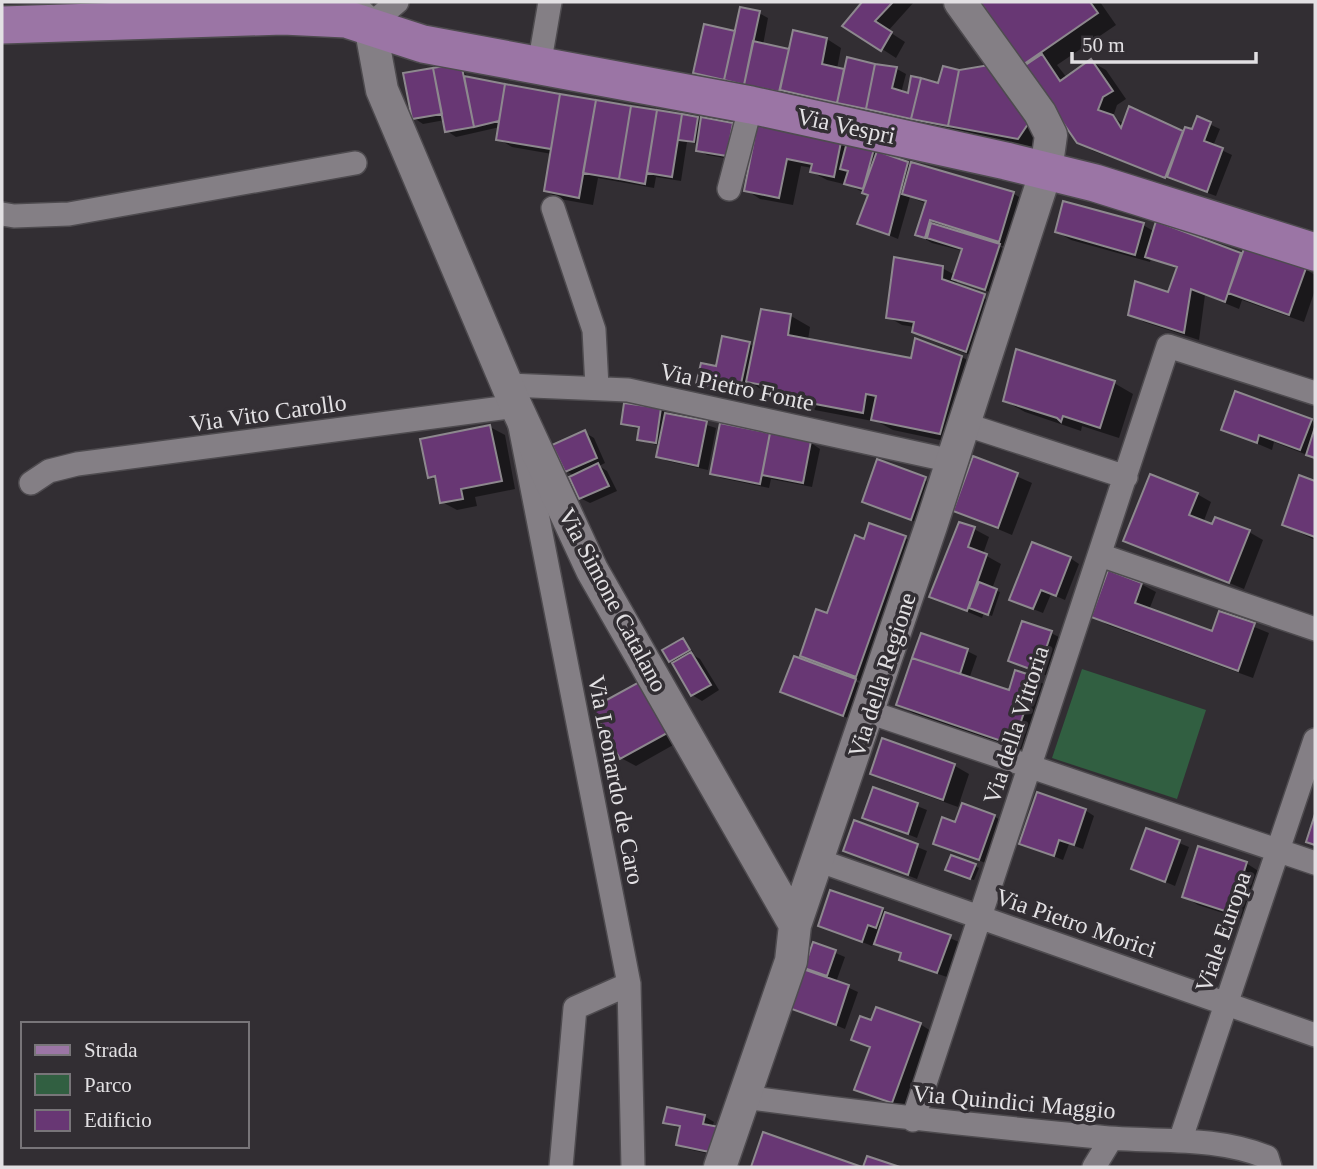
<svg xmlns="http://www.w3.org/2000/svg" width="1317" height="1169" font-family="'Times New Roman',serif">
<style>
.green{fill:#315f41}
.shadow{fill:#0007}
.building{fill:#683774;stroke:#8d888e;stroke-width:2}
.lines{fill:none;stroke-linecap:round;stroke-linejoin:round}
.street-casing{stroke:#4e4b4f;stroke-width:26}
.secondary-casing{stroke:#4e4b4f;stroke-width:35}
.primary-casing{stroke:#4e4b4f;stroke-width:40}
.street{stroke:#847f85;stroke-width:23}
.secondary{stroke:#847f85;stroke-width:32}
.primary{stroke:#9b75a5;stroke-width:37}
.labels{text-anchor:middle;stroke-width:7;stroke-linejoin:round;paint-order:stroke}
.street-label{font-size:24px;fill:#e2e0e3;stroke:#322e33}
</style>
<rect width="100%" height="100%" fill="#322e33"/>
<path class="green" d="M1082,669L1206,710L1177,799L1052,758Z"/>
<path class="shadow" d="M864,2H914L888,31L905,42L896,58L845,25Z
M982,2H1100L1116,25L1057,65L1067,78L1092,62L1106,70L1126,99L1117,105L1113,117L1124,124L1130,109L1185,134L1193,131L1198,119L1220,129L1213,146L1232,155L1216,196L1093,151L1078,142Z
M759,13L768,18L763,45L790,51L794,32L827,39L841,48L837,69L846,71L848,59L897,69L906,74L901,93L909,95L940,85L959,72L988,67L1042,133L1033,147L789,94V96L704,78L695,72Z
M461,70L472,80L732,124L741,130L736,160L707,155L698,150L699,144L687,142L681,181L656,177L654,188L598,178L593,205L560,199L546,191L552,154L512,147L498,139L500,127L456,137L447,131L445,120L423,124L414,118Z
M759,127L873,151L911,166L1014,194L1028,202L1014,248L997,245L1008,251L995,294L957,280L956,286L998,304L980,359L928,339L914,331L915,327L902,325L888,317L942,268L955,275L963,251L932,243L917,234L927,204L910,197L898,239L860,223L869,195L848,185L827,180L812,172L813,168L801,166L793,205L760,199L746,190Z
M1143,225L1155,232L1305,269L1315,275V290L1304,322L1242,300L1239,309L1205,295L1199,340L1144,322L1130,314L1169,294L1178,269L1151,258L1150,262L1071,240L1057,232Z
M791,316L810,327L808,340L912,360L916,341L962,357L981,368L959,444L893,430L878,422L783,404L752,383L749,397L708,389L698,383L750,344L755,347Z
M1114,383L1133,394L1119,438L1082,426L1081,431L1025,412L1005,401Z
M660,410L716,428L708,470L667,461L658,456L660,446L639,440L640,430L623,423Z
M1311,420L1315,423V458L1274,442L1272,450L1223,429Z
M721,425L811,443L820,449L812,487L771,479L769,488L721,478L712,473Z
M490,427L505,435L515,489L475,497L477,506L457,510L442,502L438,481L430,477Z
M584,432L594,438L605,463L599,466L607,471L617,491L590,503L580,498L575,476L566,471Z
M974,458L1032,483L1012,535L955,511Z
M878,462L935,484L921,524L864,501Z
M1300,478L1315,483V540L1284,525Z
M1197,494L1211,502L1203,523L1249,532L1263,540L1244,589L1125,540Z
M974,529L989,537L983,554L1001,564L992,589L1000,592L992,616L984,613L982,618L931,596Z
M905,538L919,546L871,683L851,679L865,686L853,720L782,692L818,667L802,655L828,615L865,541Z
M1070,558L1079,564L1065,600L1051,594L1043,613L1020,604Z
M1141,584L1156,592L1149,610L1213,633L1220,613L1269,633L1253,678L1108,625L1093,617Z
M1051,633L1061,638L1048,676L1010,661Z
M683,640L693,652L691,654L700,659L719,690L702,701L692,695L675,663L670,660Z
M967,651L977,656L969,679L1010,693L1035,679L1049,687L1027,752L913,713L899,705Z
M655,692L682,740L636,766L621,758Z
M883,740L955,766L969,774L958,807L886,781L872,773Z
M874,789L927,810L917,838L865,817Z
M1085,810L1094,816L1083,849L1069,844L1063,860L1021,843Z
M994,816L1003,822L988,864L935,843L956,824Z
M855,822L927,851L917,879L845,851Z
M1147,830L1189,847L1175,886L1133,868Z
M1246,863L1260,872L1245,920L1198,905L1184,896Z
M975,866L979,868L974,880L951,872Z
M882,909L959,942L947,977L911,965L901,959L903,954L874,941L872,946L820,925Z
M814,944L845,957L836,982L858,992L845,1029L791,1007Z
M872,1023L920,1024L934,1033L907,1110L857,1089L871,1049L853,1040Z
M704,1116L714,1122L712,1127L723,1157L687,1149L678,1144L681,1129L665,1122Z
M764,1135L857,1167H753Z"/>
<path class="building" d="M862,2H893L875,21L892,32L881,51L842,26Z
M980,2H1090L1098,13L1024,64Z
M740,7L760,11L744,85L724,80Z
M704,24L735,31L724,80L693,73Z
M793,30L827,38L822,64L844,69L837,103L780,90Z
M753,41L789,49L779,92L744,85Z
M1042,54L1060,81L1091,59L1113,91L1103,97L1098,110L1113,115L1121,128L1129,106L1183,131L1165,178L1077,143L1024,66Z
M847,57L875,64L866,109L837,103Z
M875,64L897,67L892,88L908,93L911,76L921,78L911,119L866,109Z
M449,65L462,68L474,127L445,132L433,68Z
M989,65L1028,124L1018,139L948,126L959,70Z
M943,66L959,70L948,126L911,119L921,78L938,83Z
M433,68L442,114L412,119L403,73Z
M464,76L505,84L499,121L474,127Z
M505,84L560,94L551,149L496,140Z
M560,94L596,100L579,198L544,191Z
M596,100L631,106L619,179L583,173Z
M631,106L657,110L645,184L619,179Z
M657,110L682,114L672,177L647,173Z
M682,114L698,117L694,142L678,140Z
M1197,116L1211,122L1204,141L1223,148L1207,192L1167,177L1185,127L1192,129Z
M701,117L733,123L727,156L696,151Z
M757,125L841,142L834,177L810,172L812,164L787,159L779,198L744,191Z
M847,142L874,149L863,189L844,184L848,171L840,169Z
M877,151L908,162L889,235L857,224L868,195L862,193Z
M911,162L1014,192L999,242L930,220L925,238L915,235L926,201L902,194Z
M1063,201L1144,223L1135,255L1055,232Z
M1156,221L1241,253L1225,302L1191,289L1184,333L1128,315L1135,281L1168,292L1177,267L1145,257Z
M931,223L1000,244L985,290L952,279L962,249L927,238Z
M1245,246L1306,268L1289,315L1228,293Z
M894,257L943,266L942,279L985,294L966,352L912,332L914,322L886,318Z
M761,309L791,314L788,335L911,358L915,338L962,356L940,434L871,420L876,396L866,394L863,413L762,394L763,385L746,382Z
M722,336L750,342L739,393L696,384L701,363L716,366Z
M1016,349L1115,381L1100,428L1063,416L1061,422L1057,418L1003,401Z
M1235,391L1312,419L1300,450L1259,435L1257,443L1221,430Z
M624,403L661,408L656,443L637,440L639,427L621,424Z
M665,413L707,421L698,466L656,457Z
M720,423L770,433L760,484L710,474Z
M490,425L502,481L461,489L463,499L440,503L435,476L428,478L420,439Z
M1315,427V458L1306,455Z
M585,430L597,458L565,472L552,445Z
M770,433L811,441L803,483L762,475Z
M973,456L1018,473L998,528L953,511Z
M877,459L926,477L911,520L862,502Z
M598,463L609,486L579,499L569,477Z
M1150,474L1198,493L1189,515L1212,524L1215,517L1250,530L1229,583L1123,541Z
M1299,475L1315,481V537L1282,525Z
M959,522L975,527L968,547L987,554L967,611L929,597Z
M869,523L906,536L856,677L800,656L816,609L827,613L855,535L864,539Z
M1032,542L1071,557L1056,596L1041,590L1033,609L1009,600Z
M1108,570L1142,583L1135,603L1212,631L1219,611L1255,623L1238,671L1091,617Z
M979,582L997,589L988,615L969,608Z
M1022,621L1052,631L1038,672L1008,661Z
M921,633L968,649L960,674L912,658Z
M683,638L690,650L669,662L662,650Z
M691,652L711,685L691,696L672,663Z
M794,656L856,679L843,716L780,692Z
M912,658L1009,690L1015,670L1036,677L1013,745L896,705Z
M641,681L669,732L620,759L592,708Z
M882,738L955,764L943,800L870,774Z
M873,787L918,803L908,834L862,818Z
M1037,792L1086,809L1074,845L1059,840L1054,856L1019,844Z
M962,803L995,815L979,860L933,844L942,817L955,822Z
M1315,814V845L1306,842Z
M854,820L918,844L908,875L843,851Z
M1146,828L1180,840L1165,882L1131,869Z
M1198,846L1247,862L1231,913L1182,897Z
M951,855L976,864L970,879L945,870Z
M830,890L883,908L876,928L868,925L862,942L818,926Z
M885,912L951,935L937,973L899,960L901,953L874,944Z
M813,942L836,950L827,976L804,968Z
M803,969L849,985L836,1025L789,1008Z
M876,1007L921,1023L892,1103L854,1090L870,1047L851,1040L860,1016L871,1020Z
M667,1107L705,1115L703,1124L719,1127L714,1153L676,1145L680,1126L663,1123Z
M763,1132L862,1167H751Z
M867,1156L900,1167H863Z"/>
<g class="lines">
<defs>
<path id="street" d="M370,25L397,2
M539,66L550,2
M729,189L751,105
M553,208L594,330L597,387
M2,214L14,216L69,214L355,163
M508,385L628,390L952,461
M964,424L1126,477
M31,483L49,471L77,464L516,406L629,984L633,1167
M1100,555L1315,629
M869,712L1315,863
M820,861L1315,1035
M745,1097C862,1113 980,1126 1099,1137C1155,1143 1213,1135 1267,1157L1270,1167
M913,1120L1168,346L1315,393
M1180,1141L1315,740
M561,1167L575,1008L629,984
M1094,1167L1111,1139"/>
<path id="secondary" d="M357,13L370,25L382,90L516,406L592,570L795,925
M720,1167L791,961L795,925L931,526L1046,171L1051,135L1040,113L960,2"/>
<path id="primary" d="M2,25L283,16L346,19L423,44L751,105L1006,161L1095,183L1315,252"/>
</defs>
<use href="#street" class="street-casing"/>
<use href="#secondary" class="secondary-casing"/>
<use href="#primary" class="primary-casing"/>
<use href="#street" class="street"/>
<use href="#secondary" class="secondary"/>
<use href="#primary" class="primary"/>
</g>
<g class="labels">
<g class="street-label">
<text transform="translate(846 126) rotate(12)" y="8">Via Vespri</text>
<text transform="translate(737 387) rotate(12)" y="8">Via Pietro Fonte</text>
<text transform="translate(268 413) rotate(-8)" y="8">Via Vito Carollo</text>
<text transform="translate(613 600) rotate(62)" y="8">Via Simone Catalano</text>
<text transform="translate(882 675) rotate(-72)" y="8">Via della Regione</text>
<text transform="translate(1016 725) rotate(-72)" y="8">Via della Vittoria</text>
<text transform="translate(616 780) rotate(79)" y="8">Via Leonardo de Caro</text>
<text transform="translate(1076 923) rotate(19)" y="8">Via Pietro Morici</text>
<text transform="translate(1223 932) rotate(-71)" y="8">Viale Europa</text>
<text transform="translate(1014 1102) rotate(5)" y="8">Via Quindici Maggio</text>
</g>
</g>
<rect width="1317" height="1169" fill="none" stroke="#e2e0e3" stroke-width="7"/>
<rect x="21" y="1022" width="228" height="126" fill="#322e33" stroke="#787579" stroke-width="2"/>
<rect x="35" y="1045" width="35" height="10" fill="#9b75a5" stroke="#787579" stroke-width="2"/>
<text x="84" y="1057" font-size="21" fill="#e2e0e3">Strada</text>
<rect x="35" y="1074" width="35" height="21" fill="#315f41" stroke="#787579" stroke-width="2"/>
<text x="84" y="1092" font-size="21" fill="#e2e0e3">Parco</text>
<rect x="35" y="1110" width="35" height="21" fill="#683774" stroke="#787579" stroke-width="2"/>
<text x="84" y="1127" font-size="21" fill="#e2e0e3">Edificio</text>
<path d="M1072 52v10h184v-10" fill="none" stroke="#e2e0e3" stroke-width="3.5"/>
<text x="1082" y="52" font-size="21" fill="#e2e0e3" stroke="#322e33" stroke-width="5" paint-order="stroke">50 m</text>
</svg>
